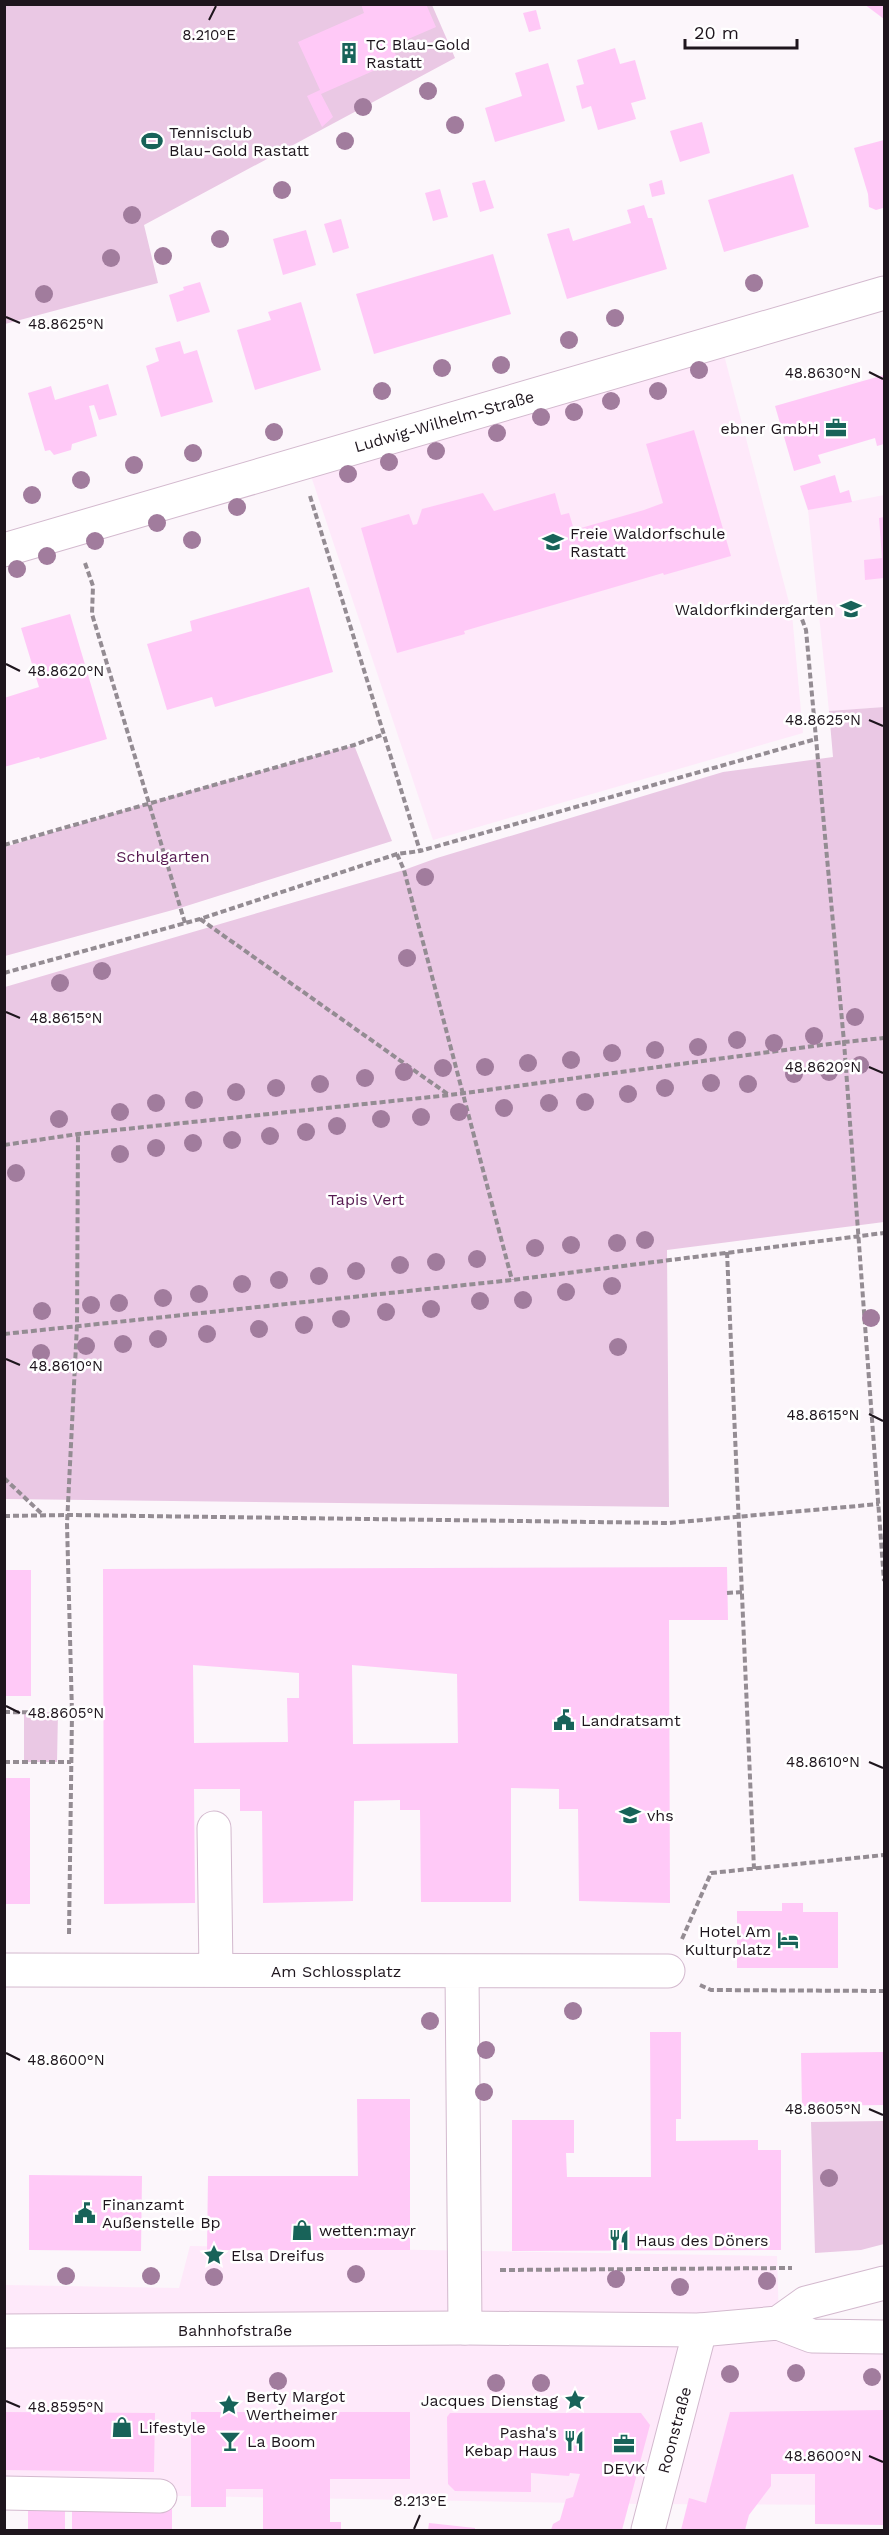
<svg xmlns="http://www.w3.org/2000/svg" width="889" height="2535" font-family="'Work Sans',sans-serif">
<style>
.built{fill:#fee9fa}
.green{fill:#eac8e4}
.building{fill:#ffc9f7;fill-rule:evenodd}
.lines{fill:none;stroke-linecap:round;stroke-linejoin:round}
.minor-casing{stroke:#d3b9ce;stroke-width:35}
.major-casing{stroke:#d3b9ce;stroke-width:35}
.path{stroke:#948c93;stroke-width:4;stroke-dasharray:6 3;stroke-linecap:butt}
.minor{stroke:#fff;stroke-width:33}
.major{stroke:#fff;stroke-width:33}
.tree{fill:#a17c9d}
.ticks{fill:none;stroke:#1e151d;stroke-width:2}
.labels{text-anchor:middle;stroke-width:5;stroke-linejoin:round;paint-order:stroke}
.poi-label{font-size:16px;fill:#1e151d;stroke:#fff;text-anchor:start}
.street-label{font-size:16px;fill:#1e151d;stroke:#fff}
.park-label{font-size:16px;fill:#561950;stroke:#fff}
.ticks-label{font-size:15px;text-anchor:middle;fill:#1e151d;stroke:#fff;stroke-width:5;stroke-linejoin:round;paint-order:stroke}
</style>
<rect width="100%" height="100%" fill="#fcf6fb"/>
<path class="built" d="M723,351L792,614L803,733L433,840L309,470Z
M884,495V707L829,711L808,510Z
M190,2246L777,2256L779,2323L884,2336V2505L640,2504L5,2493V2285L179,2288Z"/>
<path class="green" d="M5,5H432L455,58L144,225L158,283L5,324Z
M884,707V1222L667,1250L669,1507L5,1499V987L404,870L437,858L723,772L833,757L829,711Z
M354,745L392,841L180,908L5,956V847L148,803Z
M58,1712L57,1762H24V1713Z
M884,2121V2244L861,2250L815,2253L811,2122Z"/>
<path class="building" d="M361,4H426L436,27L392,46L398,60L321,94L333,117L322,127L307,96L320,90L298,42L364,13Z
M864,4H884V19Z
M536,10L541,29L529,32L523,13Z
M615,48L620,64L635,60L646,99L631,103L636,119L598,130L591,106L582,109L576,86L584,84L577,60Z
M548,63L565,121L495,142L485,108L522,96L515,73Z
M702,122L710,153L680,162L670,131Z
M884,140V205L883,208L876,210L869,207L868,194L854,148Z
M793,174L809,227L724,252L708,200Z
M485,180L494,208L480,212L472,183Z
M662,180L665,194L652,197L649,184Z
M440,189L448,217L433,221L425,193Z
M644,205L648,218H652L667,269L567,299L547,234L569,228L573,241L631,223L627,210Z
M341,219L349,248L333,253L324,224Z
M306,230L316,265L283,275L273,239Z
M493,254L511,314L374,354L356,294Z
M200,282L210,312L177,322L169,295L184,290L183,287Z
M301,302L321,370L255,390L237,330L271,320L268,312Z
M180,341L184,354L197,350L213,402L161,417L146,366L159,361L155,348Z
M884,375V444L877,446L875,438L818,455L821,463L794,471L775,406Z
M108,384L117,415L99,420L94,405L89,406L97,436L72,444L71,450L54,455L50,450L45,451L28,393L51,386L55,400Z
M694,430L731,556L664,575L663,573L464,631L465,634L397,653L361,528L409,514L413,525L417,524L422,509L483,493L494,511L555,493L561,515L569,513L574,530L644,510L663,503L646,444Z
M835,475L840,493L849,490L852,502L808,510L800,486Z
M884,517V578L865,580L864,560L882,558L879,518Z
M309,587L333,672L215,707L212,697L167,710L147,644L192,631L190,621Z
M70,614L107,739L40,759L39,757L4,767V698L39,687L21,628Z
M727,1567L728,1620H669L670,1903L579,1901L578,1809H559V1789L511,1788V1902H421L420,1810H400V1800L354,1801L353,1901L263,1903L262,1811H240V1789H194L195,1903L104,1904L103,1569ZM193,1665L299,1673V1698H287L288,1742L194,1743ZM352,1665L457,1674L458,1743L353,1744Z
M4,1570H31V1696H4Z
M4,1778H30V1904H4Z
M782,1903H803V1912H838V1968H737V1911H782Z
M650,2032H681V2119H676V2141L758,2140V2150H781V2250L512,2251V2120H574V2153H566L567,2177H651Z
M884,2052V2105L802,2106L801,2053Z
M357,2099H410V2250H207L208,2176H358Z
M29,2175L142,2176L141,2251L29,2250Z
M884,2410V2525L815,2524V2474H771V2486L749,2515L745,2530H681L689,2498L706,2503L730,2412Z
M4,2412L155,2413L154,2472L4,2470Z
M191,2412H410V2479H330V2522H341V2530H263V2489H226V2507H191Z
M450,2413H641L650,2425L622,2530H551L553,2524L560,2520L566,2499L573,2497L580,2474L570,2473L569,2476L531,2473V2492L455,2491L448,2484L447,2417Z
M72,2506H172V2530H72Z
M28,2508H65V2530H28Z
M429,2523L475,2528V2530H428Z"/>
<g class="lines">
<defs>
<path id="minor" d="M4,550L884,293
M214,1828L216,1970
M4,1970L668,1971
M462,1971L465,2328
M4,2493L160,2496
M648,2530L700,2330"/>
<path id="major" d="M778,2323L806,2303L884,2283
M4,2331L465,2328L700,2330L778,2323L812,2336L884,2337"/>
</defs>
<use href="#minor" class="minor-casing"/>
<use href="#major" class="major-casing"/>
<path class="path" d="M310,496L420,851L816,739
M85,563L93,586L92,614L185,923
M799,611L806,630L844,1042L884,1581
M4,845L354,745L384,734
M397,854L404,870L512,1280
M200,919L449,1095
M4,973L200,919L397,854L420,851
M4,1145L78,1134L450,1095L844,1042L884,1038
M727,1252L754,1869
M4,1334L512,1280L884,1233
M4,1478L42,1514
M4,1516L68,1515L669,1523L879,1504
M727,1593L742,1592
M4,1712L72,1713
M4,1762H71
M69,1934L72,1713L67,1524L77,1325L78,1134
M682,1939L711,1873L884,1855
M700,1985L711,1990L884,1991
M500,2270L792,2268"/>
<use href="#minor" class="minor"/>
<use href="#major" class="major"/>
</g>
<g class="tree">
<circle cx="428" cy="91" r="9"/>
<circle cx="363" cy="107" r="9"/>
<circle cx="455" cy="125" r="9"/>
<circle cx="345" cy="141" r="9"/>
<circle cx="282" cy="190" r="9"/>
<circle cx="132" cy="215" r="9"/>
<circle cx="220" cy="239" r="9"/>
<circle cx="163" cy="256" r="9"/>
<circle cx="111" cy="258" r="9"/>
<circle cx="754" cy="283" r="9"/>
<circle cx="44" cy="294" r="9"/>
<circle cx="615" cy="318" r="9"/>
<circle cx="569" cy="340" r="9"/>
<circle cx="501" cy="365" r="9"/>
<circle cx="442" cy="368" r="9"/>
<circle cx="699" cy="370" r="9"/>
<circle cx="382" cy="391" r="9"/>
<circle cx="658" cy="391" r="9"/>
<circle cx="611" cy="401" r="9"/>
<circle cx="574" cy="412" r="9"/>
<circle cx="541" cy="417" r="9"/>
<circle cx="274" cy="432" r="9"/>
<circle cx="497" cy="433" r="9"/>
<circle cx="436" cy="451" r="9"/>
<circle cx="193" cy="453" r="9"/>
<circle cx="389" cy="462" r="9"/>
<circle cx="134" cy="465" r="9"/>
<circle cx="348" cy="474" r="9"/>
<circle cx="81" cy="480" r="9"/>
<circle cx="32" cy="495" r="9"/>
<circle cx="237" cy="507" r="9"/>
<circle cx="157" cy="523" r="9"/>
<circle cx="192" cy="540" r="9"/>
<circle cx="95" cy="541" r="9"/>
<circle cx="47" cy="556" r="9"/>
<circle cx="17" cy="569" r="9"/>
<circle cx="425" cy="877" r="9"/>
<circle cx="407" cy="958" r="9"/>
<circle cx="102" cy="971" r="9"/>
<circle cx="60" cy="983" r="9"/>
<circle cx="855" cy="1017" r="9"/>
<circle cx="814" cy="1036" r="9"/>
<circle cx="737" cy="1040" r="9"/>
<circle cx="774" cy="1043" r="9"/>
<circle cx="698" cy="1047" r="9"/>
<circle cx="655" cy="1050" r="9"/>
<circle cx="612" cy="1053" r="9"/>
<circle cx="571" cy="1060" r="9"/>
<circle cx="528" cy="1063" r="9"/>
<circle cx="860" cy="1065" r="9"/>
<circle cx="485" cy="1067" r="9"/>
<circle cx="443" cy="1068" r="9"/>
<circle cx="404" cy="1072" r="9"/>
<circle cx="829" cy="1072" r="9"/>
<circle cx="794" cy="1074" r="9"/>
<circle cx="365" cy="1078" r="9"/>
<circle cx="711" cy="1083" r="9"/>
<circle cx="320" cy="1084" r="9"/>
<circle cx="748" cy="1084" r="9"/>
<circle cx="276" cy="1088" r="9"/>
<circle cx="665" cy="1088" r="9"/>
<circle cx="236" cy="1092" r="9"/>
<circle cx="628" cy="1094" r="9"/>
<circle cx="194" cy="1100" r="9"/>
<circle cx="585" cy="1102" r="9"/>
<circle cx="156" cy="1103" r="9"/>
<circle cx="549" cy="1103" r="9"/>
<circle cx="504" cy="1108" r="9"/>
<circle cx="120" cy="1112" r="9"/>
<circle cx="459" cy="1112" r="9"/>
<circle cx="421" cy="1117" r="9"/>
<circle cx="59" cy="1119" r="9"/>
<circle cx="381" cy="1119" r="9"/>
<circle cx="337" cy="1126" r="9"/>
<circle cx="306" cy="1132" r="9"/>
<circle cx="270" cy="1136" r="9"/>
<circle cx="232" cy="1140" r="9"/>
<circle cx="193" cy="1143" r="9"/>
<circle cx="156" cy="1148" r="9"/>
<circle cx="120" cy="1154" r="9"/>
<circle cx="16" cy="1173" r="9"/>
<circle cx="645" cy="1240" r="9"/>
<circle cx="617" cy="1243" r="9"/>
<circle cx="571" cy="1245" r="9"/>
<circle cx="535" cy="1248" r="9"/>
<circle cx="477" cy="1259" r="9"/>
<circle cx="436" cy="1262" r="9"/>
<circle cx="400" cy="1265" r="9"/>
<circle cx="356" cy="1271" r="9"/>
<circle cx="319" cy="1276" r="9"/>
<circle cx="279" cy="1280" r="9"/>
<circle cx="242" cy="1284" r="9"/>
<circle cx="612" cy="1286" r="9"/>
<circle cx="566" cy="1292" r="9"/>
<circle cx="199" cy="1294" r="9"/>
<circle cx="163" cy="1298" r="9"/>
<circle cx="523" cy="1300" r="9"/>
<circle cx="480" cy="1301" r="9"/>
<circle cx="119" cy="1303" r="9"/>
<circle cx="91" cy="1305" r="9"/>
<circle cx="431" cy="1309" r="9"/>
<circle cx="42" cy="1311" r="9"/>
<circle cx="386" cy="1312" r="9"/>
<circle cx="871" cy="1318" r="9"/>
<circle cx="341" cy="1319" r="9"/>
<circle cx="304" cy="1325" r="9"/>
<circle cx="259" cy="1329" r="9"/>
<circle cx="207" cy="1334" r="9"/>
<circle cx="158" cy="1339" r="9"/>
<circle cx="123" cy="1344" r="9"/>
<circle cx="86" cy="1346" r="9"/>
<circle cx="618" cy="1347" r="9"/>
<circle cx="41" cy="1353" r="9"/>
<circle cx="573" cy="2011" r="9"/>
<circle cx="430" cy="2021" r="9"/>
<circle cx="486" cy="2050" r="9"/>
<circle cx="484" cy="2092" r="9"/>
<circle cx="829" cy="2178" r="9"/>
<circle cx="356" cy="2274" r="9"/>
<circle cx="66" cy="2276" r="9"/>
<circle cx="151" cy="2276" r="9"/>
<circle cx="214" cy="2277" r="9"/>
<circle cx="616" cy="2279" r="9"/>
<circle cx="767" cy="2281" r="9"/>
<circle cx="680" cy="2287" r="9"/>
<circle cx="796" cy="2373" r="9"/>
<circle cx="730" cy="2374" r="9"/>
<circle cx="872" cy="2377" r="9"/>
<circle cx="278" cy="2381" r="9"/>
<circle cx="496" cy="2383" r="9"/>
<circle cx="541" cy="2383" r="9"/>
</g>
<path class="ticks" d="M209,20L216,6M6,317L20,323M869,372L883,379M6,664L20,671M869,720L883,726M6,1012L20,1018M869,1067L883,1073M6,1359L20,1365M869,1414L883,1421M6,1706L20,1713M869,1762L883,1768M6,2053L20,2060M869,2109L883,2115M6,2401L20,2407M869,2456L883,2462M414,2529L420,2515"/>
<defs>
<symbol id="building-bare" viewBox="-9 -9 18 18"><path d="M-4-6H4V6H1V3H-1V6H-4ZM-2.5-4.3h1.7v1.8h-1.7ZM.8-4.3h1.7v1.8H.8ZM-2.5-1h1.7V.8h-1.7ZM.8-1h1.7V.8H.8Z" fill="#186359" stroke="#fff" stroke-width="2.5" paint-order="stroke"/></symbol>
<symbol id="stadium-bare" viewBox="-9 -9 18 18"><path d="M0-5a6.5 5 0 1 0 0 10a6.5 5 0 1 0 0-10ZM-3.5-1.8h7v3.6h-7Z" fill="#186359" stroke="#fff" stroke-width="2.5" paint-order="stroke"/></symbol>
<symbol id="office-bare" viewBox="-9 -9 18 18"><path d="M-6-3h4V-5.5h4V-3h4V5H-6ZM-1-4.5V-3h2v-1.5ZM-6 0V1H6V0Z" fill="#186359" stroke="#fff" stroke-width="2.5" paint-order="stroke"/></symbol>
<symbol id="school-bare" viewBox="-9 -9 18 18"><path d="M0-5L7-2L0 1L-7-2ZM-4 1L0 2.5L4 1V4Q0 6-4 4Z" fill="#186359" stroke="#fff" stroke-width="2.5" paint-order="stroke"/></symbol>
<symbol id="civic-bare" viewBox="-9 -9 18 18"><path d="M-.6-6.5H3V-4.5H.6V-3L4-1V1h2V6H-6V1h2V-1L-.6-3ZM-1.2 2.5V6h2.4V2.5Z" fill="#186359" stroke="#fff" stroke-width="2.5" paint-order="stroke"/></symbol>
<symbol id="hotel-bare" viewBox="-9 -9 18 18"><path d="M-6-4.5h1.5V1H6V5H4.5V3h-9V5H-6ZM-4 0a1.8 1.8 0 1 1 3.6 0ZM.5 0V-2.5h3Q6-2.5 6 0Z" fill="#186359" stroke="#fff" stroke-width="2.5" paint-order="stroke"/></symbol>
<symbol id="shop-bare" viewBox="-9 -9 18 18"><path d="M-5-2.5h2.3a2.7 3.5 0 0 1 5.4 0H5L5.5 6h-11ZM-1.5-2.5h3a1.5 2.3 0 0 0-3 0Z" fill="#186359" stroke="#fff" stroke-width="2.5" paint-order="stroke"/></symbol>
<symbol id="restaurant-bare" viewBox="-9 -9 18 18"><path d="M-5-6h1v4h1v-4h1v4h1v-4h1v5L-1.5 .5V6h-2V.5L-5-1ZM5-6V6H3V1.5H1.5Q1.5-4 5-6Z" fill="#186359" stroke="#fff" stroke-width="2.5" paint-order="stroke"/></symbol>
<symbol id="sight-bare" viewBox="-9 -9 18 18"><path d="M0-6L1.8-2.2L6-1.7L2.9 1.2L3.7 5.4L0 3.3L-3.7 5.4L-2.9 1.2L-6-1.7L-1.8-2.2Z" fill="#186359" stroke="#fff" stroke-width="2.5" paint-order="stroke"/></symbol>
<symbol id="bar-bare" viewBox="-9 -9 18 18"><path d="M-6-5H6L.8 .8V4.5H3.5V6h-7V4.5H-.8V.8Z" fill="#186359" stroke="#fff" stroke-width="2.5" paint-order="stroke"/></symbol>
</defs>
<g fill-rule="evenodd">
<use href="#building-bare" x="334" y="38" width="30" height="30"/>
<use href="#stadium-bare" x="137" y="126" width="30" height="30"/>
<use href="#office-bare" x="821" y="413" width="30" height="30"/>
<use href="#school-bare" x="538" y="527" width="30" height="30"/>
<use href="#school-bare" x="836" y="594" width="30" height="30"/>
<use href="#civic-bare" x="549" y="1705" width="30" height="30"/>
<use href="#school-bare" x="615" y="1800" width="30" height="30"/>
<use href="#hotel-bare" x="773" y="1925" width="30" height="30"/>
<use href="#civic-bare" x="70" y="2198" width="30" height="30"/>
<use href="#shop-bare" x="287" y="2215" width="30" height="30"/>
<use href="#restaurant-bare" x="604" y="2225" width="30" height="30"/>
<use href="#sight-bare" x="199" y="2240" width="30" height="30"/>
<use href="#sight-bare" x="560" y="2385" width="30" height="30"/>
<use href="#sight-bare" x="214" y="2390" width="30" height="30"/>
<use href="#shop-bare" x="107" y="2412" width="30" height="30"/>
<use href="#bar-bare" x="215" y="2426" width="30" height="30"/>
<use href="#restaurant-bare" x="559" y="2426" width="30" height="30"/>
<use href="#office-bare" x="609" y="2429" width="30" height="30"/>
</g>
<g class="labels">
<g class="poi-label">
<text x="366" y="50">TC Blau-Gold<tspan x="366" dy="18">Rastatt</tspan></text>
<text x="169" y="138">Tennisclub<tspan x="169" dy="18">Blau-Gold Rastatt</tspan></text>
<text x="819" y="434" text-anchor="end">ebner GmbH</text>
<text x="570" y="539">Freie Waldorfschule<tspan x="570" dy="18">Rastatt</tspan></text>
<text x="834" y="615" text-anchor="end">Waldorfkindergarten</text>
<text x="581" y="1726">Landratsamt</text>
<text x="647" y="1821">vhs</text>
<text x="771" y="1937" text-anchor="end">Hotel Am<tspan x="771" dy="18">Kulturplatz</tspan></text>
<text x="102" y="2210">Finanzamt<tspan x="102" dy="18">Außenstelle Bp</tspan></text>
<text x="319" y="2236">wetten:mayr</text>
<text x="636" y="2246">Haus des Döners</text>
<text x="231" y="2261">Elsa Dreifus</text>
<text x="246" y="2402">Berty Margot<tspan x="246" dy="18">Wertheimer</tspan></text>
<text x="558" y="2406" text-anchor="end">Jacques Dienstag</text>
<text x="139" y="2433">Lifestyle</text>
<text x="557" y="2438" text-anchor="end">Pasha's<tspan x="557" dy="18">Kebap Haus</tspan></text>
<text x="247" y="2447">La Boom</text>
<text x="624" y="2474" text-anchor="middle">DEVK</text>
</g>
<g class="street-label">
<text transform="translate(444 421) rotate(-16)" y="6">Ludwig-Wilhelm-Straße</text>
<text x="336" y="1977">Am Schlossplatz</text>
<text x="235" y="2336">Bahnhofstraße</text>
<text transform="translate(674 2430) rotate(-75)" y="6">Roonstraße</text>
</g>
<g class="park-label">
<text x="163" y="862">Schulgarten</text>
<text x="366" y="1205">Tapis Vert</text>
</g>
</g>
<g class="ticks-label">
<text x="209" y="40">8.210°E</text>
<text x="66" y="329">48.8625°N</text>
<text x="823" y="378">48.8630°N</text>
<text x="66" y="676">48.8620°N</text>
<text x="823" y="725">48.8625°N</text>
<text x="66" y="1023">48.8615°N</text>
<text x="823" y="1072">48.8620°N</text>
<text x="66" y="1371">48.8610°N</text>
<text x="823" y="1420">48.8615°N</text>
<text x="66" y="1718">48.8605°N</text>
<text x="823" y="1767">48.8610°N</text>
<text x="66" y="2065">48.8600°N</text>
<text x="823" y="2114">48.8605°N</text>
<text x="66" y="2412">48.8595°N</text>
<text x="823" y="2461">48.8600°N</text>
<text x="420" y="2506">8.213°E</text>
</g>
<rect width="889" height="2535" fill="none" stroke="#1e151d" stroke-width="12"/>
<path d="M685 39v9h112v-9" fill="none" stroke="#1e151d" stroke-width="3"/>
<text x="694" y="39" font-size="18" fill="#1e151d" stroke="#ffffff" stroke-width="4.5" paint-order="stroke">20 m</text>
</svg>
